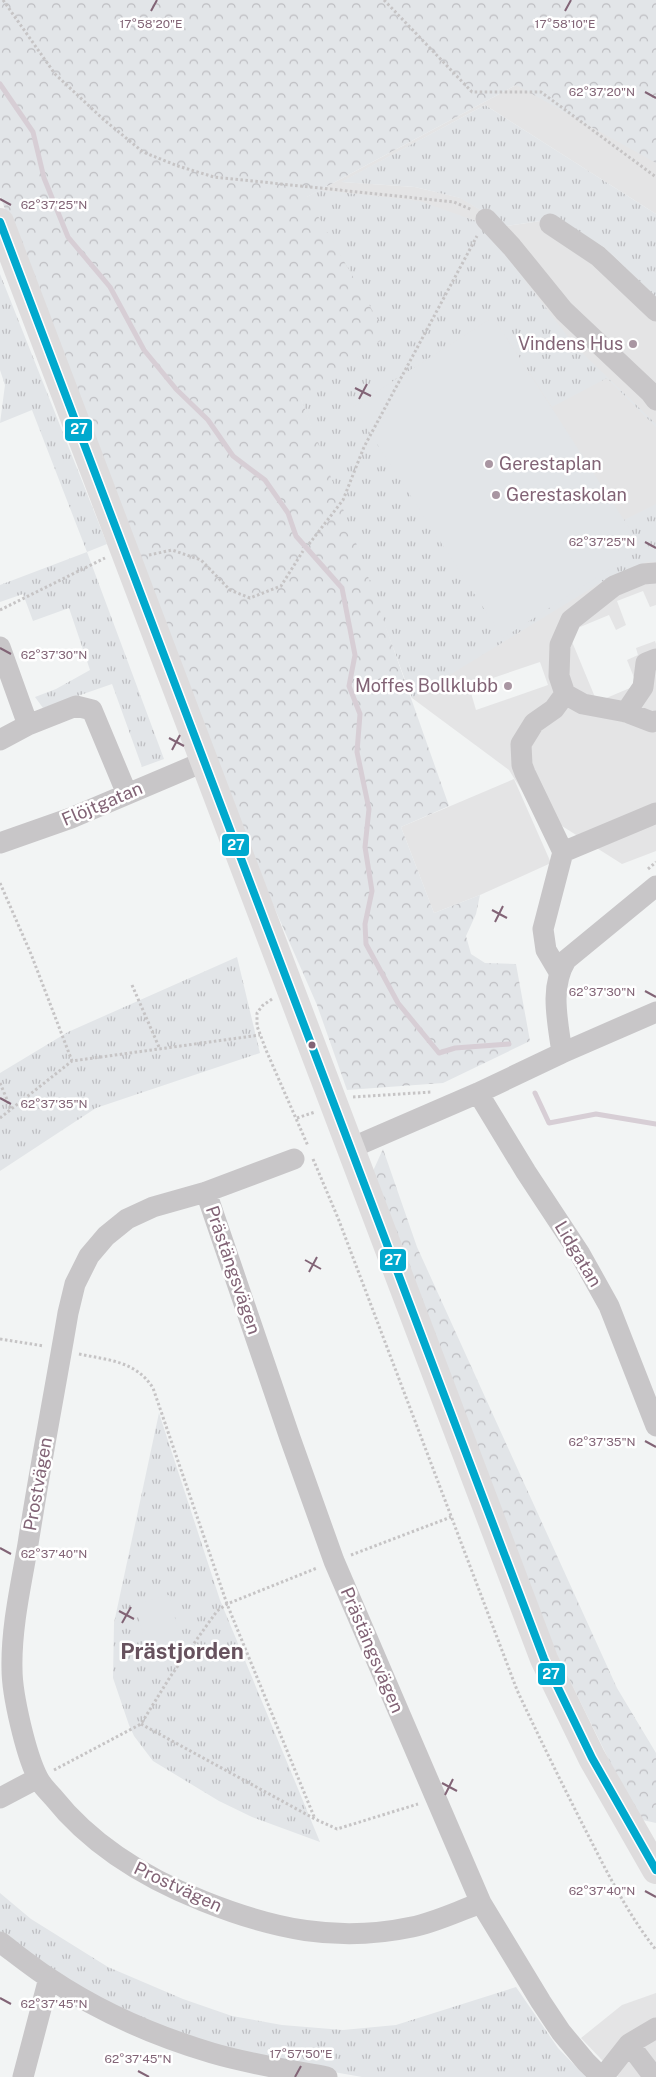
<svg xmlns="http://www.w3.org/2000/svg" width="656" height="2077" font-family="'Public Sans',sans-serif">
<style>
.built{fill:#e4e4e5;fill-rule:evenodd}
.grass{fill:url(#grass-tufts)}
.forest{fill:url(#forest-crowns)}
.pitch{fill:#e2e5e8}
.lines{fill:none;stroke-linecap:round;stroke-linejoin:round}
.stream{stroke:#d7ced5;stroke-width:5}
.path{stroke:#c6c4c5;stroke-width:3;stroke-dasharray:2.5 2.5;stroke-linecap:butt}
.minor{stroke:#c8c6c8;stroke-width:21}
.major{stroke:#dedcdd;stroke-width:28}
.bus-1-casing{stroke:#fff;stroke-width:11}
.bus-1{stroke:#00a9ce;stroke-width:8}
.ticks{fill:none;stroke:#826476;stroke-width:2}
.poi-dot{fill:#a996a2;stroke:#fff;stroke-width:2}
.bus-dot{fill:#826476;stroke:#fff;stroke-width:2}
.labels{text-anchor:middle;stroke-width:5;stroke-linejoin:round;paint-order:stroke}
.poi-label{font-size:18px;fill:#826476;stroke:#fff;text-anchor:end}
.street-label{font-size:18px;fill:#826476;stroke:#fff}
.district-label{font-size:22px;font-weight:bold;fill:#67525e;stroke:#fff}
.ticks-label{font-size:12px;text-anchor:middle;fill:#826476;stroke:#fff;stroke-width:5;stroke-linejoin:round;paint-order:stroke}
.line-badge{stroke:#fff;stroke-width:2}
.badge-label{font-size:14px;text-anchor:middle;font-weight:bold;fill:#fff}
</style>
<defs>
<pattern id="grass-tufts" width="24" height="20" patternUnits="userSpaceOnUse" patternTransform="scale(1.25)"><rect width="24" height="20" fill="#e2e5e8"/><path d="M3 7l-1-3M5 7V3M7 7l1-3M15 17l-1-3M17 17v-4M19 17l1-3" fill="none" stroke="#bdbdc1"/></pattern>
<pattern id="forest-crowns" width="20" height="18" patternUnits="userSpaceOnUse" patternTransform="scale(1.25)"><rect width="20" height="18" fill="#e2e5e8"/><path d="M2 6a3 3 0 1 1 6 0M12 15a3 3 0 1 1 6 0" fill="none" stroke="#bdbdc1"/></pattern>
</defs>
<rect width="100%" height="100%" fill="#f2f4f4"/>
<path class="built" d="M656,8V214L485,105L342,182L415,187L461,198L507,226L554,219L604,247L656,297V605L650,607L643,591L617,601L626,625L616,630L609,615L568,632L597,702L637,685L627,660L638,655L636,648L655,641L656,644V851L622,864L532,807L509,770L412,698L301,399L307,197L516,85ZM540,662L548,685L476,710L469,686Z
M514,779L551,863L480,895L434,913L401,827Z
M656,1993V2077H618L581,2038L622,2005Z"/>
<path class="grass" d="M485,105L656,214V297L604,247L554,219L507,226L460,198L415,187L341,182Z
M320,190L420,201L476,221L505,254L575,346L656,424V427L607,378L552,407L493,317L353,407L642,548L624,520L656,504V562H647L613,575L412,698L301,399L387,336L307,197Z
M0,274L107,544L87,552L164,759L142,767L112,684L43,708L35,697L56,689L90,670L69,608L33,621L23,594L0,602V585L87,552L32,410L0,423L5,385L0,370Z
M237,957L260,1053L96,1108L0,1171V1073L68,1032Z
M159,1413L220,1600L320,1842L252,1817L219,1801L153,1761L134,1736L129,1725L113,1678L114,1623Z
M0,1893L31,1919L108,1967L183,1999L232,2016L282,2025L343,2030L396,2025L516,1987L558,2048L586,2077H362L277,2062L194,2042L102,2002L0,1938Z"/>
<path class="forest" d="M0,0H656V163L516,85L307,197L387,336L301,399L358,548L449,806L401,827L434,913L480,895L476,914L466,936L471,954L485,963L516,964L530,1041L443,1083L347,1090L317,1005L253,859L0,196Z
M383,1149L417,1247L509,1450L617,1688L656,1753V1823L638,1819L545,1630L373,1171Z"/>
<path class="pitch" d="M493,317L642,548L503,638L353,407Z
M169,1595L182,1645L148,1654L135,1604Z"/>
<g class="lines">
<path class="stream" d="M0,84L33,132L44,178L68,237L110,287L144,350L176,389L208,420L233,456L265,480L288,513L296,536L342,588L355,655L349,686L360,714L357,752L369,809L365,847L372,891L365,924L366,944L398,1003L439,1053L455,1048L509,1044
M535,1093L549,1123L596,1114L656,1124"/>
<path class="path" d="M3,0L55,74L103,119L143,152L178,166L214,177L454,202L472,210
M384,0L472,92H541L656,177
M309,544L343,500L364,447L477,236
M149,555L172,550L201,560L230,590L250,598L281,586L303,551
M0,610L105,558
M648,869L656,862
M0,883L31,954L72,1061
M132,985L159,1047
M272,999L262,1006L257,1013V1026L266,1050L308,1146
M0,1083L11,1109
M353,1097L432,1092
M0,1118L72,1061L260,1035
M297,1118L315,1112
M313,1159L338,1218L517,1690C539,1737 562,1784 586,1831C607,1872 627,1913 656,1950
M0,1339L44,1346
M79,1354C108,1360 136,1361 153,1388L227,1604L315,1819
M351,1555L451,1517
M141,1724L315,1819L337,1829L418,1804
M54,1770L141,1724L170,1677L217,1611L227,1604L317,1568"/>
<path class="minor" d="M486,219L512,247L564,311L650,392L656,400
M550,224L598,256L656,311
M0,647L28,725
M565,694L583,704L626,712L652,722L656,721
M626,712L643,687L646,663L656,659
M0,740L28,725L76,706L92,710L127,794
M0,843L71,818L203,762
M563,852L525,773L522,765L521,744L534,723L554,709L565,694L559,676L560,645L571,620L614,586L643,574L656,573
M559,972L546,950L543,929L563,852L656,813
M562,1053C558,1022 549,988 566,960L656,886
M478,1093L526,1172L580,1254L609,1306L656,1426
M351,1148L478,1093L562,1053L656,1012
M294,1159L206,1192L153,1207L127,1219L106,1236L89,1256L75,1284L68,1313C55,1390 40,1467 28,1544C21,1585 11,1628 12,1669C12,1695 26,1755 38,1778C41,1785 48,1791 53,1797C92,1846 145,1878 203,1901C273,1929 337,1943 412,1927C436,1922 458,1911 481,1903
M206,1192L290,1438L334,1561L481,1903L541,2002L561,2032L586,2062L601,2077
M0,1798L38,1778
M0,1942C16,1954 32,1967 49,1978C98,2011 155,2036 212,2053C249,2064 289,2070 327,2077
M629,2044L654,2077
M23,2077L49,1978
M603,2077L629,2044L656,2028"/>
<path class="major" d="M0,222L544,1659L592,1758L656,1870"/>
<defs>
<path id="bus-1" d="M0,222L544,1659L592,1758L656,1870"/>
</defs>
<use href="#bus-1" class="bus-1-casing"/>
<use href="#bus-1" class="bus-1"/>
</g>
<path class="ticks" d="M151,11L157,0M565,11L571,0M645,92L656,98M0,199L11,205M355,388L371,396M359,399L367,384M645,542L656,548M0,648L11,654M169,738L184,746M172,750L180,735M492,910L507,918M495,922L503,906M645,991L656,997M0,1098L11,1104M305,1260L321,1269M309,1272L317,1257M645,1441L656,1447M0,1548L11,1554M119,1611L134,1619M122,1623L131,1607M442,1783L457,1791M445,1795L453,1779M645,1891L656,1897M0,1998L11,2004M138,2071L149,2077M295,2077L301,2066"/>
<g class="poi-dot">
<circle cx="633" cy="344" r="5"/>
<circle cx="489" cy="464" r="5"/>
<circle cx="496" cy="495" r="5"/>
<circle cx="508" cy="686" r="5"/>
</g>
<circle class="bus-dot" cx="312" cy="1045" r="4.5"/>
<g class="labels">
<g class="poi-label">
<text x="623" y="350">Vindens Hus</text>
<text x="499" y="470" text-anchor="start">Gerestaplan</text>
<text x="506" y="501" text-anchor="start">Gerestaskolan</text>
<text x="498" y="692">Moffes Bollklubb</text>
</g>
<g class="street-label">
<text transform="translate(102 804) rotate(-23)" y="6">Flöjtgatan</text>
<text transform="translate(578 1254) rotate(59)" y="6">Lidgatan</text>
<text transform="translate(233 1270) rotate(71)" y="6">Prästängsvägen</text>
<text transform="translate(38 1484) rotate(-80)" y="6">Prostvägen</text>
<text transform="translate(372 1650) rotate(67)" y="6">Prästängsvägen</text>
<text transform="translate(178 1887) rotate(25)" y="6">Prostvägen</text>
</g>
<g class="district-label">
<text x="182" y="1659">Prästjorden</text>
</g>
</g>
<g class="ticks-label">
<text x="151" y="28">17°58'20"E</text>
<text x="565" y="28">17°58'10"E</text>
<text x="602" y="96">62°37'20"N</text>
<text x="54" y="209">62°37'25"N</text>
<text x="602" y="546">62°37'25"N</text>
<text x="54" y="659">62°37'30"N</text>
<text x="602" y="996">62°37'30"N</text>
<text x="54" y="1108">62°37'35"N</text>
<text x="602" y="1446">62°37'35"N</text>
<text x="54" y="1558">62°37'40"N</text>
<text x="602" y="1895">62°37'40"N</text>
<text x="54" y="2008">62°37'45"N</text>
<text x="301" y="2058">17°57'50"E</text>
<text x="138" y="2063">62°37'45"N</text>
</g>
<g class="line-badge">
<rect x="64" y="418" width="29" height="24" rx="5" fill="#00a9ce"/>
<rect x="221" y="833" width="29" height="24" rx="5" fill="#00a9ce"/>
<rect x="379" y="1248" width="28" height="24" rx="5" fill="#00a9ce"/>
<rect x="537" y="1662" width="29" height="24" rx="5" fill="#00a9ce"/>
</g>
<g class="badge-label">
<text x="79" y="434">27</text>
<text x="236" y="850">27</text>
<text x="393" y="1265">27</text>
<text x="551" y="1679">27</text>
</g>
</svg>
